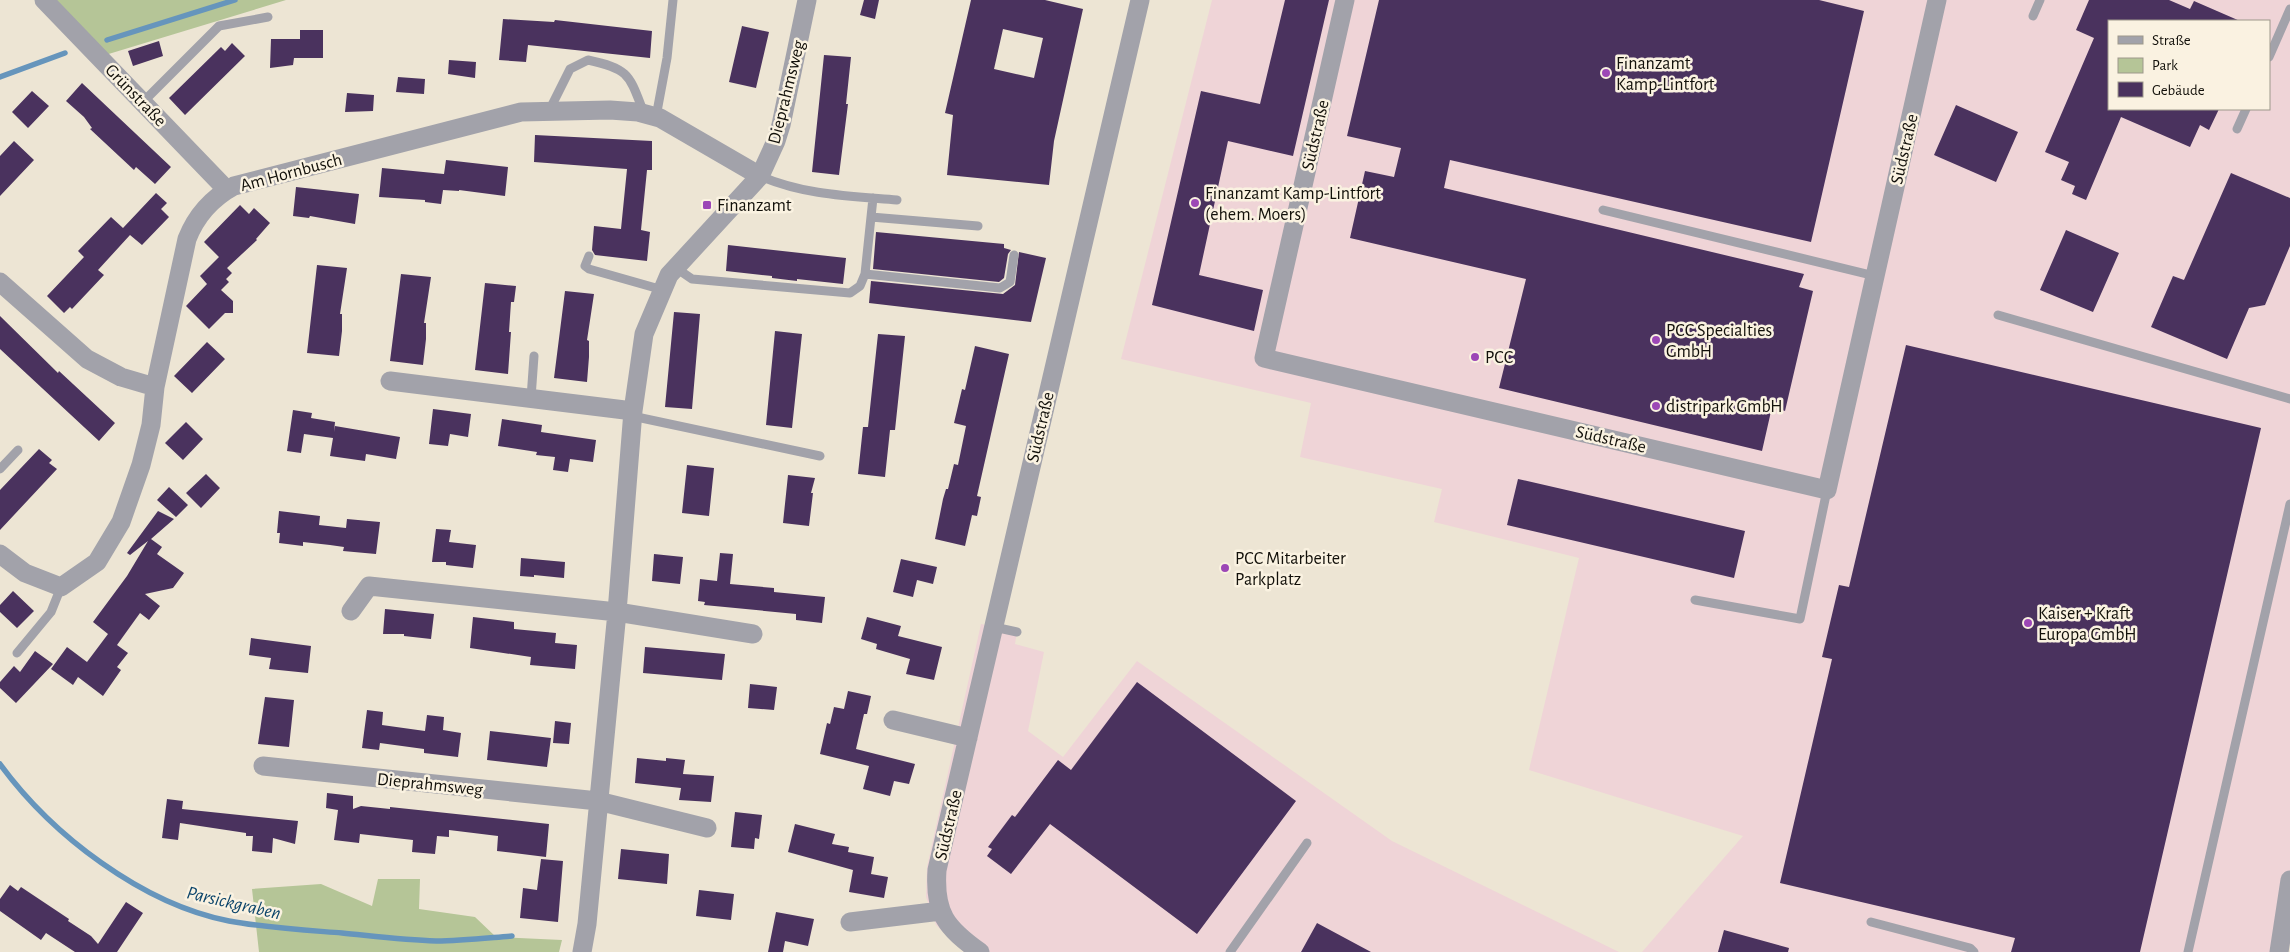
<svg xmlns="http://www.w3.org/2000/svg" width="2290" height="952" font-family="'Alegreya Sans',sans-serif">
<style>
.commercial{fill:#efd4d7;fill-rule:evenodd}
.green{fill:#b5c597}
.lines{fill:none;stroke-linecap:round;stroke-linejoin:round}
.stream{stroke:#6695bc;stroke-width:5.5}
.building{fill:#4a325e;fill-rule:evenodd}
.lane{stroke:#a2a2aa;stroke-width:9}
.street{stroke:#a2a2aa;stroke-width:19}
.poi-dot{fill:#9c47b6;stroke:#faf2e1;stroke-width:2}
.labels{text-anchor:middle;stroke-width:5;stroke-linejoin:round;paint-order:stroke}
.poi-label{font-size:18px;fill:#12100a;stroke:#faf2e1;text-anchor:start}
.street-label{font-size:18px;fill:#12100a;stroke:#faf2e1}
.water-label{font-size:19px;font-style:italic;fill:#0b446a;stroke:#faf2e1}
</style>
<rect width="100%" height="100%" fill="#ede5d4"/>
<path class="commercial" d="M1212,0H2290V932L2286,952H1642L1743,836L1529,770L1579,558L1434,522L1442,489L1300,457L1311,403L1121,359ZM2109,21H2269V109H2109Z
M981,624L1017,632L1015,644L1044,652L1028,731L1063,757L1137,661L1392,841L1619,952H964L936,925L926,897L927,867Z"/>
<path class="green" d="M46,0H286L102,56Z
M378,879H420L419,909L475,917L496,937L562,940L559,952H259L252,889L321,884L372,906Z"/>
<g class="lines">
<path class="stream" d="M107,40L235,0
M0,77L65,53
M0,764C52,835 142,904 229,921C267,928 304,930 342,933C373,936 405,940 436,941C461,941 487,938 512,936"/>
</g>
<path class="building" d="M864,0H879L875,19L860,15Z
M971,0H1045L1083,9L1054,141L1049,185L947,175L953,115L945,113ZM1003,29L1043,38L1034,78L994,69Z
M1285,0H1329L1293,156L1228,141L1199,275L1263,290L1254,331L1152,305L1201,91L1260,104Z
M1379,0H1819L1864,11L1811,242L1450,160L1444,188L1804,274L1799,287L1813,291L1785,411L1772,407L1762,451L1499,388L1526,279L1350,238L1365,171L1394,177L1401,148L1347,136Z
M2089,0H2169L2190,9L2194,1L2240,21H2109V109H2219L2209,130L2200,125L2190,147L2121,117L2086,200L2072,194L2075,186L2061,180L2069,162L2045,152L2094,38L2076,30Z
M503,19L554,22L555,20L652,31L650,58L528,45L526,62L499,60Z
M742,26L769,32L756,88L729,82Z
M300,30H323V58H294L293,65L270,68L271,39H300Z
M159,41L163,56L133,66L128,51Z
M232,43L245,56L185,115L169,98L221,47L225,51Z
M824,55L851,57L846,104H848L839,175L812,172Z
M449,60L476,62L475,78L448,74Z
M398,77L425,79L424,94L396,92Z
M82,83L171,167L155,184L136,167L134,170L90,129L92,128L84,117L66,101Z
M32,91L49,106L28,128L12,112Z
M347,93L374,95L373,111L345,112Z
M1956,105L2018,132L1996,182L1934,155Z
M535,135L652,141V170H647L641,230L650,232L647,261L595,255L592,250L594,226L621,229L627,169L534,162Z
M14,141L34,160L0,196V156Z
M446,160L508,167L505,196L459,190V191L443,190L441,204L425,202V200L379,197L382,168L444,174Z
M2231,173L2290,198V246L2265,305L2249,308L2227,359L2151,327L2173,276L2184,280Z
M296,187L359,194L355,224L310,216L309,218L293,216Z
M156,193L167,203L161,209L169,217L142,245L130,235L98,270L104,275L72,309L70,307L64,313L47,296L84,257L78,251L111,217L123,228Z
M240,205L249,214L254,208L270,223L256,239L257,240L227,268L232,273L226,279L229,282L221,290L233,301V313H225L209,329L186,306L207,284L200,276L219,257L204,242Z
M2066,230L2119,253L2093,312L2040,290Z
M876,232L1004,244V248L1011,250L1008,254L1004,278L999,282L873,269Z
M728,245L846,258L843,284L797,279V281L772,278V276L726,271Z
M1019,252L1046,258L1031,322L869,303L871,281L1003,294L1015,285Z
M317,265L347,268L340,314H342V331L339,356L307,353Z
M401,274L431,277L424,323H426V339L423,365L390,361Z
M485,283L516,286L514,302H511L509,332H511L508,374L475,370Z
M565,291L594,294L587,340L589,341V357L587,382L554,378Z
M674,312L700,314L692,409L665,407Z
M0,316L58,373L59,371L115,423L99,441L0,349Z
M775,331L802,334L792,428L766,425Z
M878,334L905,336L895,430H890L885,477L858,474L863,427H868Z
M207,342L225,359L192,393L174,376Z
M1906,345L2261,428L2140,952H2011L2015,938L1780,883L1832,659L1822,657L1839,585L1849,587Z
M975,346L1009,354L977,496L981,497L977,516L972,515L965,546L935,539L943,499L946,489H948L954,464L958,465L966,426L954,423L962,389L965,390Z
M433,409L471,414L468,437L450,434L448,446L429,444Z
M293,410L312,413L311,418L335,422L334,432L335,426L400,437L396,459L366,454L365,461L330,456L333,438L304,434L301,453L287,451Z
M502,419L542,425L541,432L596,440L593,462L570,459L568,472L553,470L555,457L536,455L537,452L498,446Z
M186,422L203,439L183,460L165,443Z
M39,449L52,460L49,463L57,469L0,530V490Z
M687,465L714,468L709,516L682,513Z
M206,474L220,488L201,508L186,493Z
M788,475L815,478L811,493H813L809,526L783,523Z
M1518,479L1745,531L1734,578L1507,525Z
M169,487L188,505L176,517L157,500Z
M158,511L174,519L151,539L162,547L157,554L184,573L173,588L145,594L160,606L149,620L140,613L117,645L128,653L117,667L121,670L103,696L78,677L73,685L51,669L67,647L87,662L108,634L93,622L127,576L148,541L130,555L127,553Z
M279,511L320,516L319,525L346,528L347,519L380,522L376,554L343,551L344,547L330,545L303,542V546L279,543L280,533H277Z
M436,529L451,530L449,542L476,545L473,568L446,565V562H432Z
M720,553L733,554L730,584L774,588V592L825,597L822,623L796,620V614L704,605L705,602L698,601L700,579L717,581Z
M654,554L683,557L680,584L652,581Z
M521,558L565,562L564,578L534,575V577L520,576Z
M901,559L937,567L933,584L917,580L913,597L893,592Z
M13,591L34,611L17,628L0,612V605Z
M385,609L434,614L431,639L404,636V634H383Z
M473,617L514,622V629L556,633L555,643L577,645L575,669L530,665L531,657L470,648Z
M867,617L901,626L898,636L942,647L934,680L906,674L910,659L876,649L877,644L861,639Z
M251,638L311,646L308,673L269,669L271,658L249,655Z
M645,647L725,654L722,680L643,673Z
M35,651L53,664L16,703L0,688V682L14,666L20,672Z
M1137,682L1296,801L1197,934L1050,824L1011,874L987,856L992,849L988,847L1012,815L1015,817L1058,760L1071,770Z
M750,684L777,687L774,710L748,708Z
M848,691L871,696L867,714H864L856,749L915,764L909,784L894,781L890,796L863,789L869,766L820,754L827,723L830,724L834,707L844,709Z
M265,697L294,700L289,747L258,744Z
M367,710L383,712L382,725L425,731L427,715L444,717L443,730L461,733L458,757L424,753V749L380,743L379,750L362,748Z
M555,721L571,723L569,744L553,743Z
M490,731L551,738L547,767L487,760Z
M637,758L666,761V758L685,760L683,774L714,776L711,802L679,800L681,788L635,783Z
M327,793L353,796V809L361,806L390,809V807L549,824L546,857L497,851L498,836L449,830V837L437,836L435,854L412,852L413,840L360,834L359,843L334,840L338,810L326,808Z
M167,799L183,801L182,809L298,821L295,844L273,838L272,853L252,851L253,836H246V833L180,823L178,840L162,838Z
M735,812L762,815L759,839L755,838L754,849L731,847Z
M795,824L835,834L832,844L849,847L848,852L874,857L871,874L888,877L884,898L849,892L853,870L788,852Z
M621,849L669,854L667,884L618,879Z
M541,859L563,861L558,922L520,918L523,888L537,890Z
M10,885L18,891L21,887L69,919L68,921L91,936L98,944L126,902L143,913L117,952H75L46,933L41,940L0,911V899Z
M699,890L734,894L731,920L696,916Z
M776,912L814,919L808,946L785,941L783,952H768Z
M1317,923L1371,952H1301Z
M1724,930L1789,948L1788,952H1718Z"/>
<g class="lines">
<path class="lane" d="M2033,16L2040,0
M2269,57L2290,9
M143,102L219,26L268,17
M549,111L570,69L588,60C630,69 629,75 644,113
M656,117L667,58L673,0
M2237,129L2246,109
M760,176C804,195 849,196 897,200
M1603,210L1875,276
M871,217L978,226
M589,256L585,266L589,269L663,290
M676,268L692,279L850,293L860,286L865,274L873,198
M865,274L1000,288L1010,282L1014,255
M1998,315L2290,399
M531,398L534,356
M632,416L820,456
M0,469L18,450
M1695,600L1800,619L1827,490
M994,627L1017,632
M17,653L51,612L61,587
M1871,922L1970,948L1974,952
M1230,952L1307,843
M2188,952L2290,504"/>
<path class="street" d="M44,0L227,190
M1345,0L1264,358L1827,490L1937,0
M0,282L87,359L121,377L155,387
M390,381L633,411
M0,554L25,573L61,587L97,562L121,522L141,465L151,425L155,387L187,239C196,216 212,198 234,186L521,112L610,110L638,112L660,118L760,176
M351,611L369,586L617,612L753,634
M893,720L968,738
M263,766L598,801L707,828
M850,922L941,911
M582,952L587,924L617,612L633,411L644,334L669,275L760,176L776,141L781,125L807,0
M980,952C946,928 934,913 937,870L1140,0
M2279,952L2290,880"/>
</g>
<g class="poi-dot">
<circle cx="1606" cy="73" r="5"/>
<circle cx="1195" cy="203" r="5"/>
<rect x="702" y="200" width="10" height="10" rx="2.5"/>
<circle cx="1656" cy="340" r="5"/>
<circle cx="1475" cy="357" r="5"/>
<circle cx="1656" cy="406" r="5"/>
<circle cx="1225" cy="568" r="5"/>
<circle cx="2028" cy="623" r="5"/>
</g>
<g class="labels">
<g class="poi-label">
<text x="1616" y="69">Finanzamt<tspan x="1616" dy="21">Kamp-Lintfort</tspan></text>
<text x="1205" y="199">Finanzamt Kamp-Lintfort<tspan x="1205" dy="21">(ehem. Moers)</tspan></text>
<text x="717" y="211">Finanzamt</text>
<text x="1666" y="336">PCC Specialties<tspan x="1666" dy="21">GmbH</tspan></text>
<text x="1485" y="363">PCC</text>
<text x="1666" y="412">distripark GmbH</text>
<text x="1235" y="564">PCC Mitarbeiter<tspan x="1235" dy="21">Parkplatz</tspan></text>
<text x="2038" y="619">Kaiser + Kraft<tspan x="2038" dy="21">Europa GmbH</tspan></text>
</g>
<g class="street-label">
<text transform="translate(786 92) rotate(-76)" y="6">Dieprahmsweg</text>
<text transform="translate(136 95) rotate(46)" y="6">Grünstraße</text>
<text transform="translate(1315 135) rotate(-77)" y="6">Südstraße</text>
<text transform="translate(1904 149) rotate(-77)" y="6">Südstraße</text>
<text transform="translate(291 172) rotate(-15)" y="6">Am Hornbusch</text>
<text transform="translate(1040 427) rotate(-77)" y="6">Südstraße</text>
<text transform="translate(1611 439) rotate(13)" y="6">Südstraße</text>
<text transform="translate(430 784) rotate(6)" y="6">Dieprahmsweg</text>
<text transform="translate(948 825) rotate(-77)" y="6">Südstraße</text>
</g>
<g class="water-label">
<text transform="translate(234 902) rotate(13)" y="7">Parsickgraben</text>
</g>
</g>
<rect x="2108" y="20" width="162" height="90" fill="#faf2e1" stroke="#9d988b"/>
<rect x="2118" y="36" width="25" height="8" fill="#a2a2aa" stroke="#9d988b"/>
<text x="2152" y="45" font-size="15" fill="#12100a">Straße</text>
<rect x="2118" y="58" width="25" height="15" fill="#b5c597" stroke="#9d988b"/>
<text x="2152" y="70" font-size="15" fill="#12100a">Park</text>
<rect x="2118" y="82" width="25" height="15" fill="#4a325e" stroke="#9d988b"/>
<text x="2152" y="95" font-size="15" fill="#12100a">Gebäude</text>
</svg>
